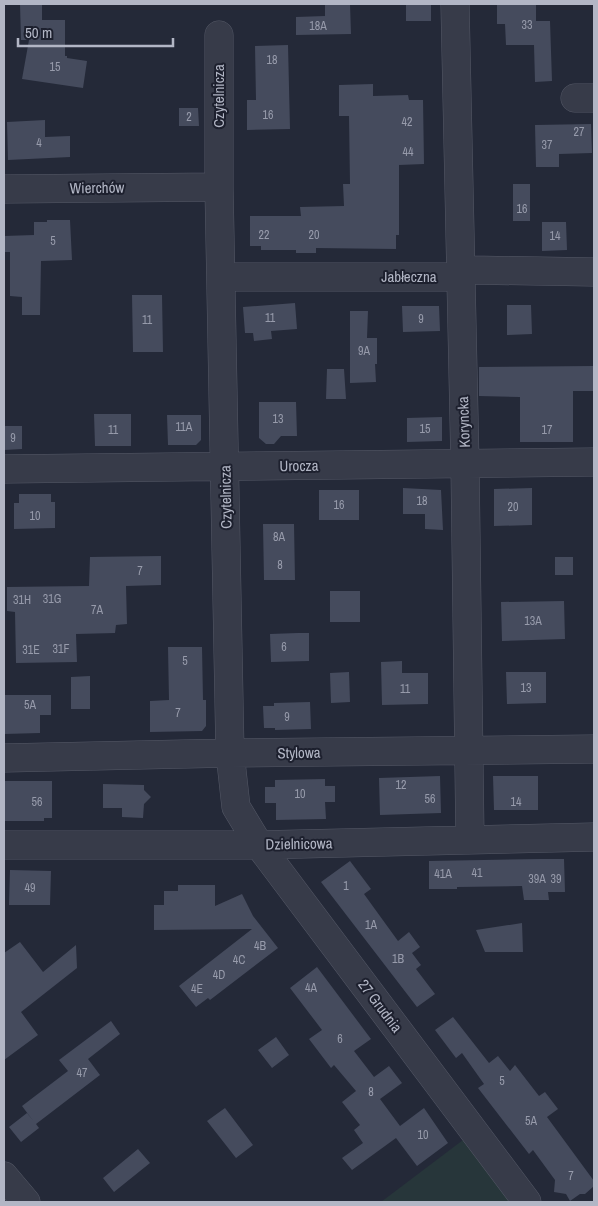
<svg xmlns="http://www.w3.org/2000/svg" width="598" height="1206" font-family="'Archivo Narrow',sans-serif">
<style>
.green{fill:#27363a}
.building{fill:#454b5d}
.lines{fill:none;stroke-linecap:round;stroke-linejoin:round}
.minor-casing{stroke:#555967;stroke-width:29}
.minor{stroke:#373b49;stroke-width:28}
.labels{text-anchor:middle;stroke-width:4;stroke-linejoin:round;paint-order:stroke}
.number-label{font-size:12px;fill:#979bab}
.street-label{font-size:15px;fill:#b2b6c5;stroke:#1d202e}
</style>
<rect width="100%" height="100%" fill="#242938"/>
<path class="green" d="M463,1140L510,1202H381Z"/>
<path class="building" d="M20,4H42V20H65V56H67V58L87,61L83,88L22,79L29,40H21Z
M325,4H350L351,34L296,35V17L325,16Z
M406,4H431V21H406Z
M497,4H536V21H550L552,81L535,82L534,45H506L505,24H497Z
M288,45L290,129L247,130V100H256L255,46Z
M373,84V96L408,95L409,100H423L424,164L399,165V235H396V249L316,248V253H296V250H261V246H250V216H301L300,207L344,206L343,184H350L349,116H339V85Z
M179,108H198L199,126H179Z
M45,120V137L70,136V157L8,160L7,122Z
M591,124L592,153L559,154V167H536L535,125Z
M513,184H530V221H513Z
M47,220H70L72,260L41,261L40,315H22V297L10,296V252H4V236L34,235V222H47Z
M542,222H566L567,250L542,251Z
M132,295H162L163,352H133Z
M295,303L297,329L271,331L272,339L254,341L253,333H245L243,307Z
M507,305H531L532,334L507,335Z
M402,306H439L440,331L403,332Z
M350,311H368L367,338H377V364H375L376,382L350,383Z
M594,366V391H573V442H520V397L479,396V367Z
M327,369H344L346,399H326Z
M259,402H296L297,436H281L274,444H266L259,438Z
M94,414H131V446H95Z
M167,415H201V440L196,445H168Z
M442,417V441L407,442V418Z
M4,426H22V449L4,450Z
M403,488L441,490L443,530L425,529V514H403Z
M532,488V525L494,526V489Z
M319,490H359V520H319Z
M19,494H51V502H55V528L14,529V503H19Z
M263,524H294L295,580H264Z
M161,556V585L126,586L127,624L116,625L115,633L76,634L77,662L16,663L15,612L7,611V587L89,586L90,557Z
M555,557H573V575H555Z
M330,591H360V622H330Z
M564,601L565,639L502,641L501,602Z
M298,633H309V661L271,662L270,634Z
M168,647H202L203,700H206V726L202,731L150,732V701L169,700Z
M402,661V673H428V704L382,705L381,662Z
M349,672L350,702L331,703L330,673Z
M506,672H546V703L507,704Z
M90,676V709H71V677Z
M4,695H51V715H40V733L4,734Z
M310,702L311,729L275,730V728H264L263,706H274V703Z
M440,776L441,813L380,815L379,778Z
M493,776H538V810H494Z
M325,779V786H335V802H325L326,819L276,820V803H265V787H275V780Z
M4,781H52V818H44V821H4Z
M103,784L144,785V790L151,797L144,804L143,818L122,817V808H103Z
M542,859H564L565,892H548L549,900H524L522,886L457,887V889H429V861Z
M350,861L371,889L364,894L398,941L409,932L420,947L412,953L421,965L416,969L435,994L417,1007L321,882Z
M10,870L51,871L50,905H9Z
M178,885H215V906L242,894L253,916L278,948L210,1000L208,998L196,1007L179,986L252,929L154,930V905H164V891H178Z
M522,923L523,952H485L476,930Z
M20,942L43,972L76,945L77,968L21,1012L38,1035L4,1060V953Z
M317,967L371,1039L354,1051L374,1077L389,1066L402,1083L380,1099L400,1126L424,1108L448,1143L417,1166L396,1138L352,1170L342,1158L363,1143L354,1130L360,1125L342,1102L356,1091L334,1065L331,1068L309,1039L322,1030L290,988Z
M453,1017L489,1063L498,1056L510,1071L515,1065L539,1096L545,1092L558,1109L547,1117L594,1181V1186L585,1194H580L570,1201L566,1194L554,1192L555,1180L533,1150L529,1154L478,1088L484,1084L462,1053L456,1058L435,1030Z
M111,1021L120,1034L88,1059L100,1075L36,1124L39,1128L21,1142L9,1127L27,1113L34,1122L22,1106L68,1071L59,1060Z
M276,1037L289,1055L272,1068L258,1050Z
M225,1108L253,1145L236,1158L207,1121Z
M138,1149L150,1163L114,1192L103,1178Z"/>
<g class="lines">
<defs>
<path id="minor" d="M455,4L465,464L470,840
M219,35V187
M575,98H594
M4,189L219,187L230,753L236,807L259,845L527,1202
M222,277H449L471,270L594,272
M4,469L594,462
M4,758L230,753L594,749
M4,845H259L594,837
M4,1176L26,1202"/>
</defs>
<use href="#minor" class="minor-casing"/>
<use href="#minor" class="minor"/>
</g>
<g class="labels">
<g class="number-label">
<text x="527" y="29">33</text>
<text x="318" y="30">18A</text>
<text x="272" y="64">18</text>
<text x="55" y="71">15</text>
<text x="268" y="119">16</text>
<text x="189" y="121">2</text>
<text x="407" y="126">42</text>
<text x="579" y="136">27</text>
<text x="39" y="147">4</text>
<text x="547" y="149">37</text>
<text x="408" y="156">44</text>
<text x="522" y="213">16</text>
<text x="264" y="239">22</text>
<text x="314" y="239">20</text>
<text x="555" y="240">14</text>
<text x="53" y="245">5</text>
<text x="270" y="322">11</text>
<text x="421" y="323">9</text>
<text x="147" y="324">11</text>
<text x="364" y="355">9A</text>
<text x="278" y="423">13</text>
<text x="184" y="431">11A</text>
<text x="425" y="433">15</text>
<text x="113" y="434">11</text>
<text x="547" y="434">17</text>
<text x="13" y="442">9</text>
<text x="422" y="505">18</text>
<text x="339" y="509">16</text>
<text x="513" y="511">20</text>
<text x="35" y="520">10</text>
<text x="279" y="541">8A</text>
<text x="280" y="569">8</text>
<text x="140" y="575">7</text>
<text x="52" y="603">31G</text>
<text x="22" y="604">31H</text>
<text x="97" y="614">7A</text>
<text x="533" y="625">13A</text>
<text x="284" y="651">6</text>
<text x="61" y="653">31F</text>
<text x="31" y="654">31E</text>
<text x="185" y="665">5</text>
<text x="526" y="692">13</text>
<text x="405" y="693">11</text>
<text x="30" y="709">5A</text>
<text x="178" y="717">7</text>
<text x="287" y="721">9</text>
<text x="401" y="789">12</text>
<text x="300" y="798">10</text>
<text x="430" y="803">56</text>
<text x="37" y="806">56</text>
<text x="516" y="806">14</text>
<text x="477" y="877">41</text>
<text x="443" y="878">41A</text>
<text x="537" y="883">39A</text>
<text x="556" y="883">39</text>
<text x="346" y="890">1</text>
<text x="30" y="892">49</text>
<text x="371" y="929">1A</text>
<text x="260" y="950">4B</text>
<text x="398" y="963">1B</text>
<text x="239" y="964">4C</text>
<text x="219" y="979">4D</text>
<text x="311" y="992">4A</text>
<text x="197" y="993">4E</text>
<text x="340" y="1043">6</text>
<text x="82" y="1077">47</text>
<text x="502" y="1085">5</text>
<text x="371" y="1096">8</text>
<text x="531" y="1125">5A</text>
<text x="423" y="1139">10</text>
<text x="571" y="1180">7</text>
</g>
<g class="street-label">
<text transform="translate(219 96) rotate(-90)" y="5">Czytelnicza</text>
<text transform="translate(97 188) rotate(-1)" y="5">Wierchów</text>
<text x="409" y="282">Jabłeczna</text>
<text transform="translate(464 422) rotate(-92)" y="5">Koryncka</text>
<text transform="translate(299 466) rotate(-1)" y="5">Urocza</text>
<text transform="translate(226 497) rotate(-91)" y="5">Czytelnicza</text>
<text transform="translate(299 753) rotate(-1)" y="5">Stylowa</text>
<text transform="translate(299 844) rotate(-1)" y="5">Dzielnicowa</text>
<text transform="translate(380 1006) rotate(53)" y="5">27 Grudnia</text>
</g>
</g>
<rect width="598" height="1206" fill="none" stroke="#b2b6c5" stroke-width="10"/>
<path d="M18 38v8h155v-8" fill="none" stroke="#b2b6c5" stroke-width="2.5"/>
<text x="25" y="38" font-size="15" fill="#b2b6c5" stroke="#1d202e" stroke-width="4" paint-order="stroke">50 m</text>
</svg>
